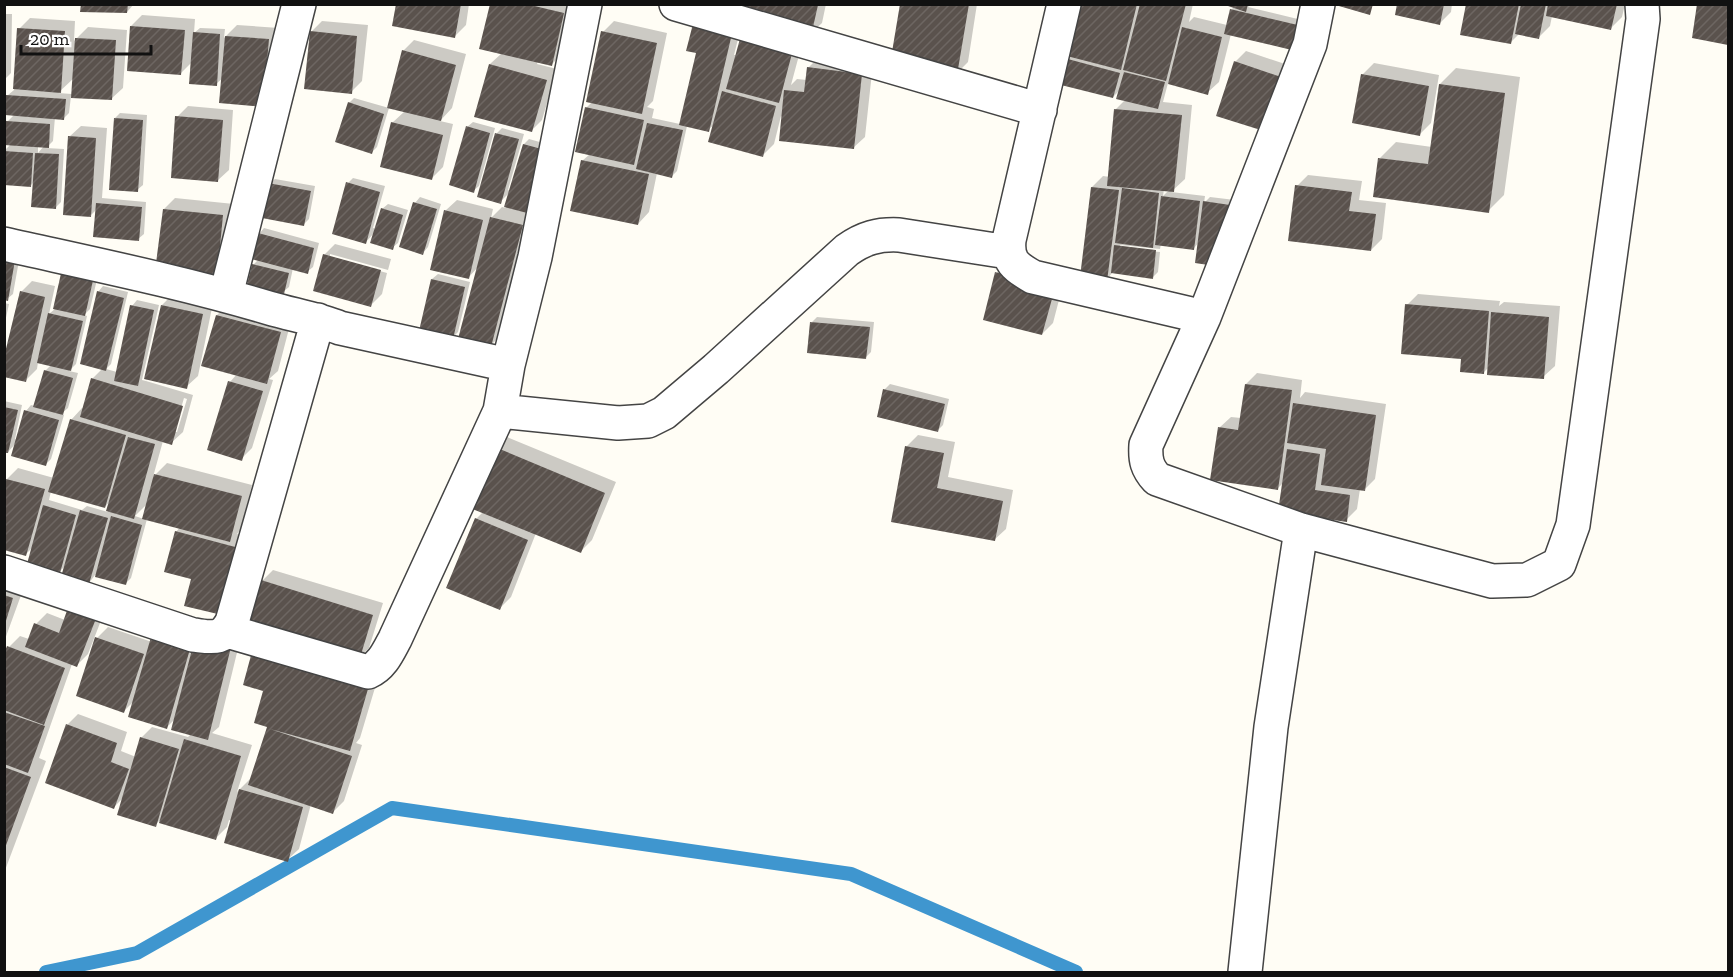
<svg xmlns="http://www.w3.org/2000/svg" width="1733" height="977" font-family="'Zilla Slab',serif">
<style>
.shadow{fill:#0003;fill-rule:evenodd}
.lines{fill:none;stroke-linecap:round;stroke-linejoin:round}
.stream{stroke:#3f96cf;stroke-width:14}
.building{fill:url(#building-hatch)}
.street-casing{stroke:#444;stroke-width:36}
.street{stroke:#fff;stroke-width:33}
</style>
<defs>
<pattern id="building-hatch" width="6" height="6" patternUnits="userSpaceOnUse" patternTransform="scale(1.5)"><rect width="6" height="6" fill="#5a524d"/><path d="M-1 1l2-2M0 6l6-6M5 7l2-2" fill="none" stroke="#6d6662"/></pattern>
</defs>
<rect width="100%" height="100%" fill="#fffdf5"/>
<path class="shadow" d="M82,4H134L127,12Z
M397,4H469L466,25L455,36Z
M492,4H574L563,53L552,64L538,61L537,64L557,69L542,120L531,131L490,64L502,53Z
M706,4H739L732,11L740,13L742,4H826L822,23L810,34L805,33L791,85L797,79L807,80L808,68L819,57L873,63L865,137L853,148L781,116L774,144L763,155L715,124L708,130L687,126L677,171L672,176L657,173L649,212L638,224L582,161L590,154L586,108L592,102L603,32L614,21L667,33L653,101L647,107L654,109L652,118L680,124L697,52ZM743,19L744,29L737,55H734Z
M902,4H977L968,62L957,73Z
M1078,4H1193L1189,22L1194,17L1227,25L1231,10L1234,7L1225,4H1251L1248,7L1306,21L1301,44L1231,34L1219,82L1207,93L1168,83L1163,102L1192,105L1185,179L1171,192L1205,196L1204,203L1210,197L1235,200L1194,248L1161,244L1160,249L1120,245V248L1160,252L1158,272L1152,278L1113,272L1107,279L1092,187L1103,176L1110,177L1116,109L1125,100L1121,89L1113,97L1059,83ZM1164,189L1169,190L1163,196Z
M1399,4H1452L1451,12L1440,23Z
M1468,4H1625L1622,17L1611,28L1552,16L1550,26L1539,37L1519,34L1510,43Z
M1699,4H1728V43L1693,37Z
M4,14H12L11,73L4,80Z
M142,15L195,19L194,33L200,28L225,29L224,38L237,25L279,28L274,94L223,78L216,84L192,62L180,74L131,26Z
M30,18L75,21L74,41L88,27L127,30L123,88L111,99L71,96L69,113L64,118L55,117L53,141L46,148L64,149L61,202L55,208L35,181L30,186L4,184V151L11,144H4V115L5,124L15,114L8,95L14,90L19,29ZM74,78L72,94L58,93ZM38,146H44L38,153Z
M322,21L368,25L362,81L351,92L311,32Z
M414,40L466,54L452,108L440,121L453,124L443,167L432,178L392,123L405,111L403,51Z
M1246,51L1294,67L1277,119L1235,62Z
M1374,63L1439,75L1431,123L1420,134L1362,75Z
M1456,68L1520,77L1504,195L1488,211L1380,158L1396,142L1432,147L1440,84Z
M354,98L389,108L377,147L372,152L349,103Z
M188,106L233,110L229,170L217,181L177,117Z
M120,113L147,115L143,185L137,190L115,118Z
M473,122L495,128L479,186L473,191L467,127Z
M81,126L107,128L102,198L146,202L144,234L138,239L97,209L91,215L69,137Z
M502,128L524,134L508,190L511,191L524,144L529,139L554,146L502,334L490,346L478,267L468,278L445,211L457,200L493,209L491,218L502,207L506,208L510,192L500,202L479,196L497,133Z
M1308,175L1362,181L1359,200L1386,203L1382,239L1371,250L1297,186Z
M353,178L385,186L373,228L376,229L382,209L388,204L408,210L398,243L392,248L374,233L366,242L348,183Z
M275,179L315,186L309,219L304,224L269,184Z
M420,197L441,204L428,247L423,253L415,203Z
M175,198L234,204L227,266L164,209Z
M264,228L319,243L313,267L307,272L293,268L289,287L283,292L253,265L258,260L259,234Z
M335,244L391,259L388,270L330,254V257L387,273L382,294L371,305L324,255Z
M4,252L20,255L13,294L7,299Z
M1007,262L1065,277L1053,323L1042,334L996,273Z
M99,271L90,309L84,315L87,316L76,364L69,371L78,373L68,408L61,414L64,415L51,459L46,464L16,443L8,452L4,451V401L22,405L15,439L17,440L26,411L31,405L35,406L45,371L51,365L38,362L37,369L26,380L21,292L32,281L55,286L49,314Z
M438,274L470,282L458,332L453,337L432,279Z
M103,286L128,292L111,364L106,369L117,372L132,306L137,300L159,305L142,380L146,381L162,305L173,294L213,303L198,376L186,387L146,378V381L193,395L183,432L171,443L163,441L153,477L167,463L252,485L241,529L237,534L249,537L232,602L193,577L176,532L180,527L147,519L131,578L126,583L95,575L89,583L66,565L59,572L33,547L26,554L7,479L18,468L54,478L71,420L82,408L84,409L92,379L103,368L98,292ZM184,398L187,399L177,432H174ZM51,491L105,507L111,500L108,512L87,506L82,510L49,500ZM148,503L144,519L135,516Z
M1418,294L1500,301L1499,306L1504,302L1560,306L1555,366L1543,377L1489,367L1483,373L1463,357L1407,305Z
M4,303L9,304L4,327Z
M228,304L291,321L278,371L269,379L273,380L252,448L241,459L230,382L237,374L217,315Z
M817,317L874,322L871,352L866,357L812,322Z
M1257,373L1302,380L1300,398L1305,392L1386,404L1375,479L1364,490L1360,489L1357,509L1346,520L1284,482L1278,488L1219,428L1231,417L1241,418L1246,384Z
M890,384L949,399L943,425L937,431L878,415L885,389Z
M918,435L955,442L948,477L1013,490L1006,529L994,540L893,521L907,446Z
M507,437L616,482L592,540L581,551L536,533L511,597L499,609L476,519L483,512L496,448Z
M273,570L383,603L369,648L358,659L262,581Z
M4,581L24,587L4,642Z
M107,605L88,654L77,665L72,664L39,758L46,761L4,873V658L9,647L20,636L29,639L36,624L47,613L65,620Z
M108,627L152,642L241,636L219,727L212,733L252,745L237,792L251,778L268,726L380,671L360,738L356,743L362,745L344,801L333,812L311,804L299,849L287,860L232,821L229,820L227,827L216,838L159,821L155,825L124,797L114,807L67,725L78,714L127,732L121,751L136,757L141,738L152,727L188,737L191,734L176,718L167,727L135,700L124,711L96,639Z"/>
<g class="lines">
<path class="stream" d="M46,972L137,953L392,808L851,874L1076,972"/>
</g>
<path class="building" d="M81,4H128L127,13L80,12Z
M396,4H461L455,38L392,26Z
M490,4H526L564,13L552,66L479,49Z
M900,4H969L957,75L890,64Z
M1076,4H1137L1121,70L1063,55Z
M1140,4H1186L1166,81L1123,70Z
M1222,4H1248L1246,12Z
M1332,4H1373L1370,15Z
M1397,4H1444L1440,25L1395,15Z
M1466,4H1519L1511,44L1460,35Z
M1521,4H1546L1539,39L1515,34Z
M1548,4H1617L1611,30L1546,16Z
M1697,4H1728V45L1692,38Z
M740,5H818L811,36L737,19Z
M1230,9L1302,26L1296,51L1224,34Z
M695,16L734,25L709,132L679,125L696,53L686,51Z
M130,26L185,30L181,75L127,71Z
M1182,27L1222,37L1208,95L1168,84Z
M17,28L65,31L61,93L13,89Z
M743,28L795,42L779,103L726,89Z
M310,31L357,36L352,94L304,89Z
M601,31L657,43L642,114L586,102Z
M193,32L220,34L217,86L189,84Z
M225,36L269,39L263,107L219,103Z
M75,38L116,40L112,100L71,98Z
M402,50L456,65L441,121L387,108Z
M1064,58L1120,73L1113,98L1057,84Z
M1234,61L1284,78L1267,132L1216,116Z
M489,64L547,80L532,132L474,117Z
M807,67L862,74L854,149L779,141L784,90L804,92Z
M1124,72L1165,82L1158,109L1116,99Z
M1361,74L1429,86L1420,136L1352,123Z
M1439,84L1505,93L1489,213L1373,197L1378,158L1428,164Z
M722,91L776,106L763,157L708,142Z
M6,95L66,99L64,120L5,115Z
M348,102L384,114L372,154L335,142Z
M585,107L644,120L634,165L575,152Z
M1114,109L1182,115L1174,192L1107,186Z
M175,116L223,120L218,182L171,178Z
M114,118L143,120L138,192L109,190Z
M6,121L50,124L49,148L4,145Z
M391,122L443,135L432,180L380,167Z
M647,123L683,130L672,178L636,169Z
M466,126L490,133L474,193L449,185Z
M495,133L519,139L501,204L477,197Z
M68,136L96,138L91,217L63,215Z
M523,144L549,151L531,214L504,207Z
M4,151L33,153L31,187L4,185Z
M35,153L59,154L56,209L31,207Z
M581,160L649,174L638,225L570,211Z
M346,182L380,192L366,244L332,234Z
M268,183L311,191L304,226L262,218Z
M1295,185L1352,192L1349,211L1376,214L1371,251L1288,241Z
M1091,187L1119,190L1107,281L1080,277Z
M1122,188L1159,193L1153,248L1115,243Z
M1161,196L1200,201L1194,250L1155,245Z
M1203,201L1230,205L1222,267L1195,263Z
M413,202L437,209L423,255L399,247Z
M96,203L142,207L139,241L93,237Z
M381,208L403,215L393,250L370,243Z
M163,209L223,215L217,278L155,271Z
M444,210L483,220L469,279L430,270Z
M490,217L523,225L491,347L458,339Z
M258,233L314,248L308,274L251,259Z
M1114,245L1156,250L1153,279L1111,273Z
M323,254L381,270L371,307L313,291Z
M4,258L15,260L8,301L4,300Z
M252,264L289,273L284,294L247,285Z
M62,269L94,276L85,316L53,309Z
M995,272L1055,288L1042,335L983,320Z
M431,279L465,287L453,339L419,331Z
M20,291L45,297L26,382L4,377V357Z
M97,291L124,298L106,371L80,364Z
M1405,304L1489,311L1484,374L1460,372L1461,359L1401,354Z
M130,305L154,310L138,386L114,381Z
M161,305L203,314L187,389L144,379Z
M1491,312L1549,317L1544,379L1487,375Z
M48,313L83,321L71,371L37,363Z
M216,315L281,332L267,384L201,366Z
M810,322L870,327L866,359L807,353Z
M44,370L73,378L63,415L33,407Z
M91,378L183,406L172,445L80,417Z
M228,381L263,391L242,461L207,450Z
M1245,384L1292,390L1278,490L1210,480L1218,427L1238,430Z
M883,389L945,404L938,432L877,417Z
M1293,403L1376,415L1365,491L1321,485L1326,449L1287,443Z
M4,407L18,410L8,453H4Z
M24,410L59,420L46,466L11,456Z
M70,419L126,435L105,508L48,492Z
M128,437L155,444L134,519L106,511Z
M905,446L944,453L937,488L1003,501L995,541L891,522Z
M495,447L605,493L581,553L470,508Z
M1287,449L1320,454L1315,490L1350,495L1347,522L1278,512Z
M154,474L242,496L230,542L142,519Z
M6,479L45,489L26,556L4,550V484Z
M43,505L76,515L60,573L27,564Z
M80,510L108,518L89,584L61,577Z
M111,516L142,525L126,585L95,577Z
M475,518L528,540L500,610L446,588Z
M175,531L239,548L222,615L184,606L191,579L164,572Z
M261,580L373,615L359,661L247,627Z
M4,595L13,598L5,624H4Z
M69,605L97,616L77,667L25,647L34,623L59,633Z
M95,637L144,654L124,713L76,696Z
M151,637L190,649L167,729L128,717Z
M195,638L231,647L208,740L171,730Z
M7,646L65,668L44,725L4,710V654Z
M253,648L370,682L350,751L270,729L352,756L333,814L248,785L267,727L254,723L263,691L243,685Z
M4,712L45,726L28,773L4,764Z
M66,724L117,743L111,762L129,769L114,809L45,783Z
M140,737L179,749L156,827L117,815Z
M184,739L241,756L216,840L159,823Z
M4,767L31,777L5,848H4Z
M239,789L303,807L288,862L224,843Z"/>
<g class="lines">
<defs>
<path id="street" d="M676,4L1040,110
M1064,4L1009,240C1007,261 1015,267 1033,277L1204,317
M1318,4L1310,44L1204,317L1146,445C1145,460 1147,468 1157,479L1301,530L1492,581L1527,580L1559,564L1573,525L1643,19L1642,4
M4,244C93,264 182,282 269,308C293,315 317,319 340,328L508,365
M226,295L299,4
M500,411L618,423L648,421L664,413L716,369L847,250C864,238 878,234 899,235L1008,252
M4,572L193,635C212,637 222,641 232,622L318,320
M227,631L368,672C382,666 388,652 395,639L500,411L508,365L535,257L585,4
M1245,972L1271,727L1301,530"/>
</defs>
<use href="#street" class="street-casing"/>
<use href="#street" class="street"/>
</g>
<rect width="1733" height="977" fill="none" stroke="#111111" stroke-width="12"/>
<path d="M21 45v9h130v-9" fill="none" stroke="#111111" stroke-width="3"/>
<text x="30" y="45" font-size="18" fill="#111111" stroke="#ffffff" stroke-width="4.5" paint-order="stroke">20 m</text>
</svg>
